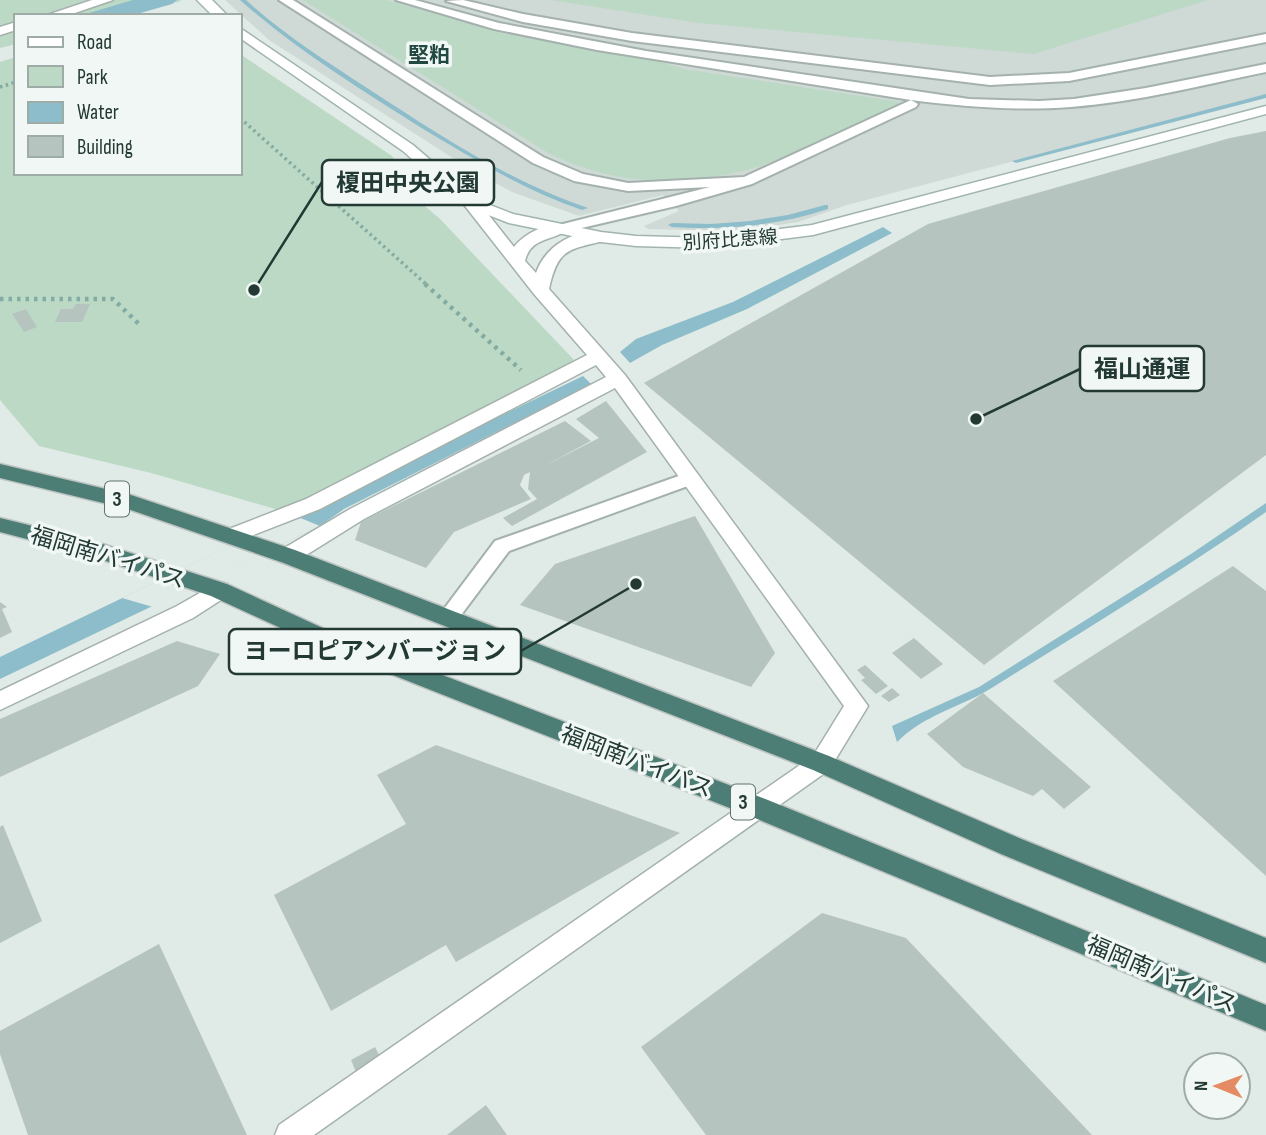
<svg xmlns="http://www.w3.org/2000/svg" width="1266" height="1135" font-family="'Sofia Sans Condensed','Noto Sans JP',sans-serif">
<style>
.built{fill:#cfd9d5}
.green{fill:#bbd9c5}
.water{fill:#8dbdca}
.pier{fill:#e0eae6}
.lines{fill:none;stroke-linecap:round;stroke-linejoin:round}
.stream{fill:#8dbdca;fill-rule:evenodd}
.building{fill:#b6c4bf}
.service-casing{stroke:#a4b1ad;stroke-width:4}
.minor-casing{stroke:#a4b1ad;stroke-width:3}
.secondary-casing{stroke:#a1b4ae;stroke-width:3}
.trunk-casing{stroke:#bdc4c2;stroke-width:3}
.path-far1{stroke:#84aba1;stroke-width:3.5;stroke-dasharray:2.5 3.5;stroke-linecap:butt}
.path{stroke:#84aba1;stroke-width:4.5;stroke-dasharray:3.5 5;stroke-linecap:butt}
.service{fill:#fff;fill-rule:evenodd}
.minor{fill:#fff;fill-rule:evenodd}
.secondary{fill:#fff;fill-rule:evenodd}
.trunk{fill:#4d7e76;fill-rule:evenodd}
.labels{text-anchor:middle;stroke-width:7;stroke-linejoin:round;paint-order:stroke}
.far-street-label{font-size:19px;fill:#233934;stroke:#f0f7f4}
.far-quarter-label{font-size:21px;font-weight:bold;fill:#214941;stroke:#f0f7f4}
.shield{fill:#f0f7f4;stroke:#60726e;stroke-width:2}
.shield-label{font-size:21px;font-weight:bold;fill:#233934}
.street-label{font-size:23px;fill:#233934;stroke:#f0f7f4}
.leader{fill:none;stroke:#233934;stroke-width:2.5}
.callout-dot{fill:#233934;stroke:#f0f7f4;stroke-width:2.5}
.callout{fill:#f0f7f4;stroke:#233934;stroke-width:2.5}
.callout-label{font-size:24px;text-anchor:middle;font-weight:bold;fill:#233934}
</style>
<rect width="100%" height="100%" fill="#e0eae6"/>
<path class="built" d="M225,0H1266V95L847,205L798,222L736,231L648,229L644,226L679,211L663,195L579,216L512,192L462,164L269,40Z"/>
<path class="green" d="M0,0H180L181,1L126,16H16V44L0,48Z
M303,0H387L502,33L655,60L684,69L900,102C881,117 854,124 832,134C802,148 771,165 738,172C674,187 603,183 545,151Z
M551,0H1208L1033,54L699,23Z
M240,54L392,156L421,203L439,218L576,362L282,511L155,474L39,446L0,400V62L16,57V173H240Z"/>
<path class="water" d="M133,0H177L172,4L130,16H79Z
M240,0H246C283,34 325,60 367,88C438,134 508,181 588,208L582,210C524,190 473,159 420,127C358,88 295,49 240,0Z
M883,227L892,233L747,309L662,345L630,363L620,352L636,339L733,302Z
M583,376L591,384L344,509L320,526L0,679V657Z
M1266,503V512C1176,575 1083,631 990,689C958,708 924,715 897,742L892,726L979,687L1191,554Z"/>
<path class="pier" d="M293,515L320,526L153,607L122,598Z"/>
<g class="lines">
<path class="stream" d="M1266,94V98L1016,163L1012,161Z
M825,205H828V209C777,226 726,230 672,227L668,225L672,223L711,224L750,221L788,215Z"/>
</g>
<path class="building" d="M1266,131V455L984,665L644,383L928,224L1230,138Z
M76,304H90L82,322H55L61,309H73Z
M26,309L37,327L24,332L12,314Z
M606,401L647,452L512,526L503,518L537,499L528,489L530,472L524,475L520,485L531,499L454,532L426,568L355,540L361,522L565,421L591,441L544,466L599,438L576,419Z
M695,516L775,653L751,687L520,605L555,564Z
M1233,566L1266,591V876L1053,681Z
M0,602L7,607L2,609L12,632L0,638Z
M914,638L943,664L921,679L892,653Z
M177,641L220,654L198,686L0,777V719Z
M865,665L888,686L876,694L861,680L865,678L857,670Z
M892,688L900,695L889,702L881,696Z
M983,693L1091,787L1064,809L1042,789L1033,796L963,767L927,734Z
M436,745L680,833L456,962L446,945L331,1011L274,895L406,824L377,775Z
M3,825L42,921L0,943V827Z
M822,913L906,938L1092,1135H706L641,1047Z
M159,944L247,1135H28L0,1054V1031Z
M375,1047L381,1059L356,1072L351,1060Z
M486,1105L507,1135H447Z"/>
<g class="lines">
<defs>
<path id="service" d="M279,0H293L543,157L583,174L628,183L744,177L911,100L597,50L494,29L396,0H415L499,23L646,51L969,99L1039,101L1074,99L1146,88L1266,64V72C1202,85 1137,102 1071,107C1018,111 965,107 911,100L918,104L916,107L752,184L676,206L560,233L553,229L555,226L710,187L628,191L574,181L533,163Z
M463,0L523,14L632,33L990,77L1069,73L1266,34V42L1069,81L990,85L632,41L523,22L446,1Z
M690,472L696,473L699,478L696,483L509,551L455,623L448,626L441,623L438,618L441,613L495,541Z"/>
<path id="minor" d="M92,0H113L66,16H44Z
M16,22V30L0,35V27Z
M471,198L477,200L514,247C525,233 549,221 566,226L568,229C553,242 531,236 525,261L536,273C545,246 577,226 607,234L609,237L607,240C569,250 558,247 549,289L625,375L868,706L829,770L314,1135H275L279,1125L813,756L844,706L615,388L364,519L295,562L288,564L281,562L278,556L281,550L350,509L606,377L596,365L320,509L238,541L231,544L224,541L221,536L224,531L306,499L587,355L534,294L465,206L463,203Z
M219,582L227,584L230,590L227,596L193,618L0,710V691L177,606Z"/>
<path id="secondary" d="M197,0H212L228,16H213Z
M240,28L413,145L477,200L513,214L601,232L636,236L709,238L812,225L1266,106V114L813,235L709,248L636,246L601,242L509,223L465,206L403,151L240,38Z"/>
<path id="trunk" d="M0,464L131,495L295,550L829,756L1019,838L1266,938V963L1001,854L813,770L281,562L128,509L0,478Z
M0,518L90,540L227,584L338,635L768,800L1266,1005V1031L750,816L322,647L211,596L88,555L0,532Z"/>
</defs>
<use href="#service" class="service-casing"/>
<use href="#minor" class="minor-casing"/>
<use href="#secondary" class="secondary-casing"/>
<use href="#trunk" class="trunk-casing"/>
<path class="path-far1" d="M0,87L16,82
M240,118L427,285"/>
<path class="path" d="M425,284L521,370
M0,299H113L140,325"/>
<use href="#service" class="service"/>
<use href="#minor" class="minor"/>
<use href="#secondary" class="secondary"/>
<use href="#trunk" class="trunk"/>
</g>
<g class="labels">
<g class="far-street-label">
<text transform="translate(730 239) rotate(-4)" y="7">別府比恵線</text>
</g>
<g class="far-quarter-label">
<text x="429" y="62">堅粕</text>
</g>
<g class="shield">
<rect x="105" y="481.5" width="24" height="35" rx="5"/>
<rect x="731" y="784.5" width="24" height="35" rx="5"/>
</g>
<g class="shield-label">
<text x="117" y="506">3</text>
<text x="743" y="809">3</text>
</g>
<g class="street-label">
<text transform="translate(108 557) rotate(17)" y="8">福岡南バイパス</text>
<text transform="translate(637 761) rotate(21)" y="8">福岡南バイパス</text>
<text transform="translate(1162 974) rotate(23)" y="8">福岡南バイパス</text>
</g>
</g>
<path class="leader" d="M254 290L322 182M976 419L1080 369M636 584L521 651"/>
<g class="callout-dot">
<circle cx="254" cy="290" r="7"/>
<circle cx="976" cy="419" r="7"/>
<circle cx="636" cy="584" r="7"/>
</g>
<g class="callout">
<rect x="322" y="160" width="172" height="45" rx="7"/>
<rect x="1080" y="346" width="124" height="45" rx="7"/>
<rect x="229" y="629" width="292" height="45" rx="7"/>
</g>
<g class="callout-label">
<text x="408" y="191">榎田中央公園</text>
<text x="1142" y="377">福山通運</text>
<text x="375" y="659">ヨーロピアンバージョン</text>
</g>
<rect x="14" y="14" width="228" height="161" fill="#f0f7f4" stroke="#9eaba7" stroke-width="2"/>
<rect x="28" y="37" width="35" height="10" fill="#ffffff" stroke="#9eaba7" stroke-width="2"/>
<text x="77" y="49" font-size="21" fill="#233934">Road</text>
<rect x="28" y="66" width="35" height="21" fill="#bbd9c5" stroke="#9eaba7" stroke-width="2"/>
<text x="77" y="84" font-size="21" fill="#233934">Park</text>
<rect x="28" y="102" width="35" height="21" fill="#8dbdca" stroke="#9eaba7" stroke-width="2"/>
<text x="77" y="119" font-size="21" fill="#233934">Water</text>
<rect x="28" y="136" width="35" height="21" fill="#b6c4bf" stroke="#9eaba7" stroke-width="2"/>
<text x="77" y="154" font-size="21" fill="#233934">Building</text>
<g transform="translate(1217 1086) rotate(271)"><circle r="33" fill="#f0f7f4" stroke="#9eaba7" stroke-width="2"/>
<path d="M0-5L12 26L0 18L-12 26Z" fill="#e58b63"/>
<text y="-10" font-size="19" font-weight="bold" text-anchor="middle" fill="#233934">N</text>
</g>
</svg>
